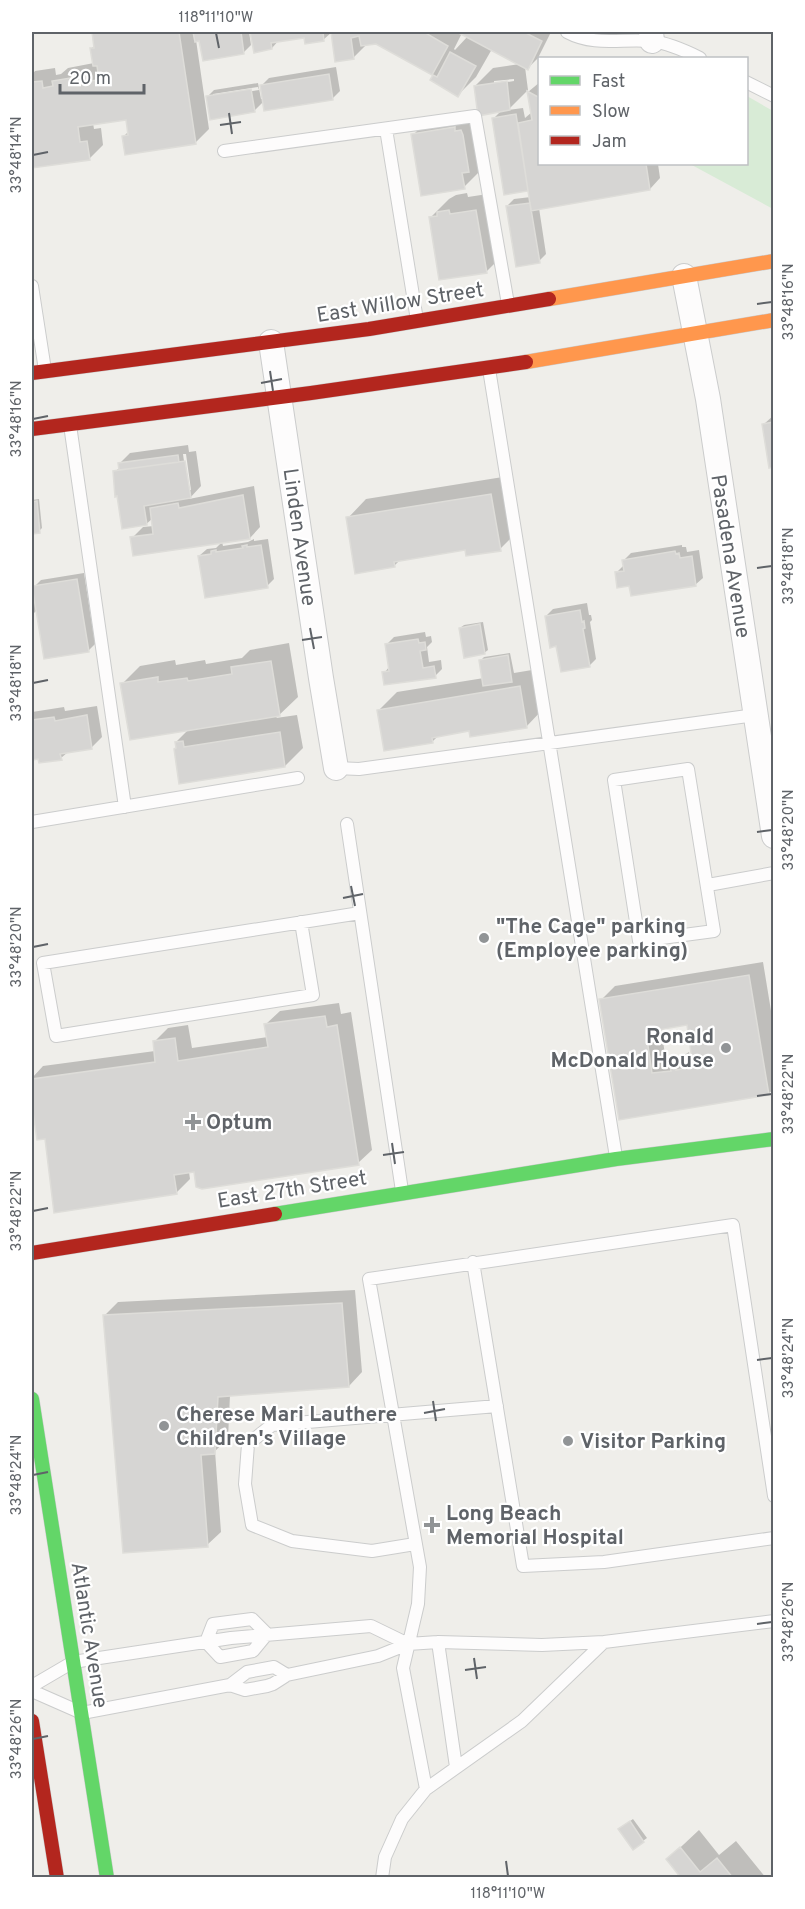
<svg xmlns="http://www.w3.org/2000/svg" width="805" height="1909" font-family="Overpass,sans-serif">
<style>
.green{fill:#d8ebd6}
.shadow{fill:#0003;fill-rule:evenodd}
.building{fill:#d6d5d3;stroke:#deddd9;stroke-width:1.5;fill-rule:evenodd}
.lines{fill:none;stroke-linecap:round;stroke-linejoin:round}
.lane-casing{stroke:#cbcccc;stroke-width:14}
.street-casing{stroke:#cbcccc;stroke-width:26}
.fast-casing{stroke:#cacacb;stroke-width:15}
.slow-casing{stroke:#cacacb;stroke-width:15}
.jam-casing{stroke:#cacacb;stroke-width:15}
.lane{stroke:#fdfcfc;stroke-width:12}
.street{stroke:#fdfcfc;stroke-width:24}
.fast{stroke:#63d668;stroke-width:14}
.slow{stroke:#ff974d;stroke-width:14}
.jam{stroke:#b3261e;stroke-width:14}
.ticks{fill:none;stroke:#5f6368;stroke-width:2}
.poi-dot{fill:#919496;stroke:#fff;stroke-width:2}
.labels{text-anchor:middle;stroke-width:4.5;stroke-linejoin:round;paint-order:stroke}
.street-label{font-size:21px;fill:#5f6368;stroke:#fff}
.poi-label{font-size:21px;font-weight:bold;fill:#5f6368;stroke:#fff;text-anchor:start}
.neatline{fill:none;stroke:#5f6368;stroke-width:2}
.ticks-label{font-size:15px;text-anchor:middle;fill:#5f6368}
</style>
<rect width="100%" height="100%" fill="#efeeea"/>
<path class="green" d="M747,96L773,111V209L690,164H746Z"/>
<path class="shadow" d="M93,32H249L251,45L244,52L200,40H196L209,129L195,143L124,136L129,131L127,118L93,123L94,129L101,128L103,145L89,159L32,167V75L35,71L55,68L56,75L61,74L68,68L94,63L91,49L95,45Z
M252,32H332L323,40L305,36L279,40L272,48L255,51Z
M332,32H551L538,58L528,68L525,67L528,90L508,110L523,108L525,118L532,112L528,92L540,82V164H658L660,178L650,189L539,208L546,254L539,261L507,206L514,199L531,197L529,188L527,189L493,119L502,110L479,115L482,169L464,187L413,135L431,117L473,110V113L479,112L475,86L493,68L520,64L492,49L476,77L458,95L433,82L432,80L434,75L376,43L367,44L353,58L337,60ZM462,33L468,36L455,50L454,49ZM514,79V81L494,84V81Z
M336,67L340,91L332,99L264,101L254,111L207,97L214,90L258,83L261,99H263L261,86L269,78ZM258,87L259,90L213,97V94Z
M467,193L468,197L494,193L504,254L486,272L431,217L449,199L456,195Z
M774,415V466L764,424Z
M188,445L189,452L196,451L201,486L189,499L254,486L260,527L250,538L222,542L223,546L248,542L254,539V541L268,539L274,579L267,586L199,556L207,549L216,548L222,542L132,538L146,524L123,528L113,474L120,467V463L130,453ZM183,454H186L191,490H188ZM153,518L154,526L143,527Z
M509,476L518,531L500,549H466L401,559L394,566L348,518L366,499Z
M39,499L42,528L39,531L32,532V500Z
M682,545V547H686L687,552L699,550L703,578L695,585L631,584L617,572L624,565V560L631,553Z
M32,573L34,587L41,580L84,573L95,644L88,651L38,609L32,615Z
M587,603L589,615H591L592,620L590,622L596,659L589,666L557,645L546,616L553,609Z
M483,622L488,650L484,653L460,628L464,625Z
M425,632L426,637L431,636L432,642L427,647L429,662L441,660L442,669L435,676L384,673L390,666L387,644L394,637Z
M289,643L298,697L276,718L297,715L303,748L285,766L177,748L176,742L189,729L122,684L140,666L175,660L176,665L205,660L206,664L242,658L250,650Z
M510,653L514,673L538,669L544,708L526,727L470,730L438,736L432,742L379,710L397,692L484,678L481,660L484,657Z
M97,706L102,737L91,748L68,752L61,758H32V712L64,707L65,711Z
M763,962L774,1029V1089L768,1094L620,1118L601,1000L615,986ZM688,1024L693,1056L690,1057L689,1052L680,1058L666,1061L661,1028Z
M339,1003L341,1014L351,1012L372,1150L358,1163L189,1172L190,1179L176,1193L46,1137L38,1138L32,1095V1078L43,1066L155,1051L154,1042L168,1028L188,1025L192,1048L268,1037L266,1024L280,1011Z
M355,1290L362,1372L349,1386L230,1395L228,1439L215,1451L221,1532L207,1545L104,1316L118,1302Z
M633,1819L647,1838L633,1848L623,1826Z
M699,1830L719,1855L736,1841L766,1878H683L668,1859Z"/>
<path class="building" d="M92,32H179L196,144L125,155L122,136L128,135L126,120L78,127L80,142L87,141L90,160L32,168V82L42,81L43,88L53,86L52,81L88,75L89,81L99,80L97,66H93L90,48H94Z
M193,32H241L244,54L203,61L199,41L195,42Z
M250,32H323L324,41L305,44L304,38L271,43L272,49L254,53Z
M331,32H424L448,46L432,75L376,44L361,46L359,36L351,38L354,59L335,62Z
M457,32H524L542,41L528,70Z
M450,52L476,66L458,97L430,80L433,75L437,77Z
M329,74L333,100L264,111L260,85Z
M507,81L510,110L478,116L474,86Z
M251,89L255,112L210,120L206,96Z
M527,91L540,98V164H646L650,190L531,211L518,123L532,120Z
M516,114L528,191L504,195L492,118Z
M455,127V131L461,130L463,135L469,172L462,173L465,189L421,196L411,134Z
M530,203L540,263L516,267L506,206Z
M449,210L450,214L476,210L487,273L439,280L429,217L437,216V212Z
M774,422V467L769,468L762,424Z
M178,455L179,462L119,470L118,463Z
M185,461L191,498L144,506L147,525L122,529L117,496L115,497L113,471Z
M491,494L501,551L466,556L465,550L394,562L395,567L355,574L346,517Z
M243,495L250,539L133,556L130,537L153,534L150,508L178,503L179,508Z
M37,501L40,533L32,534V502Z
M247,545V547L261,545L268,588L205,598L198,556L211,554V551L216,550V552L243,548L242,546Z
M675,551L676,554L679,553L680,558L692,556L696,586L631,596L629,586L617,588L615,572L624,571L622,560Z
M77,579L89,652L44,659L32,586Z
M580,610L582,622L584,621L585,628L583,629L590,667L561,672L556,646L550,648L545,616Z
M480,624L485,654L464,658L459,628Z
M418,639L419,643L425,642L426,650L420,651L423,668L434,666L436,678L384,685L382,672L389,671L385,644Z
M508,655L512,682L483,686L479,660Z
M271,661L280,716L130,740L120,683L158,677V682L187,678L188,681L232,674L231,667Z
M520,686L527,728L470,737L469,731L432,738L433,743L384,751L377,710Z
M87,715L92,749L60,754L62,760L39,763L38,759L32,760V720L54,717L55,721Z
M280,732L285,767L179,784L174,749L176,748L175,742L183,741L184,747Z
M749,975L769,1095L619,1120L599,999ZM687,1025L693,1067L676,1070V1065L670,1066L671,1071L652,1073L646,1032Z
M325,1016L327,1027L337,1025L359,1165L202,1189L196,1187L194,1172L174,1175L177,1194L54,1213L45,1139L37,1140L32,1105V1079L155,1062L153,1041L175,1038L178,1061L268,1047L264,1024Z
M342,1303L349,1387L218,1397L215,1454L201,1455L208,1547L123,1553L103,1315Z
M630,1821L644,1842L633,1850L618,1829Z
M680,1847L700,1872L717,1858L733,1878H681L666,1859Z"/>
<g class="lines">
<defs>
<path id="lane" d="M567,32C595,47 623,38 651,41C668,43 686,51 700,58
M746,82L774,96
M386,129L417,320
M224,151L475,116L508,304
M32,286L45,370
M489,369L616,1157
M70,425L125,807
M336,768L359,769L755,715
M688,769L714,931L639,941L614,780Z
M32,822L298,778
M347,824L402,1191
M708,885L774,873
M301,922L313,995L56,1036L43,963L360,913
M473,1262L523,1566L604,1562L774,1538
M415,1544L372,1551L292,1541L252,1525L245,1484L248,1444L272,1425L497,1406
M206,1642L213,1624L252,1619L267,1634
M206,1642L220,1657L253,1651L267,1634
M438,1642L456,1767
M230,1685L247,1672L274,1667L287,1675
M32,1686L73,1662L231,1638L371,1626L408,1644
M32,1691L82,1713L230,1685L245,1690L267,1686L273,1684L287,1675L378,1656L408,1644L438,1642L542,1645L604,1642L774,1621
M426,1789L403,1668L418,1604L420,1567L369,1279L733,1225L774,1496
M382,1878L385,1857L402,1819L426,1789L522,1721L604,1642"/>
<path id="street" d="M651,32L652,41
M684,276L708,399L774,836
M271,342L321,678L336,768"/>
<path id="fast" d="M275,1214L616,1159L774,1139
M32,1399L107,1878"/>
<path id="slow" d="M549,299L774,261
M526,362L774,320"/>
<path id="jam" d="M32,373L369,329L549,299
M32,429L311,393L526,362
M32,1253L275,1214
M32,1721L57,1878"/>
</defs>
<use href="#lane" class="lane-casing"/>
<use href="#street" class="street-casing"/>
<use href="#fast" class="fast-casing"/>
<use href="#slow" class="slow-casing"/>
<use href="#jam" class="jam-casing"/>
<use href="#lane" class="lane"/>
<use href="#street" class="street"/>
<use href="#fast" class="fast"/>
<use href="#slow" class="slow"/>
<use href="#jam" class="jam"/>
</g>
<path class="ticks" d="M216,33L219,48M229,113L232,134M220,125L241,122M33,155L48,152M757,304L772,302M270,371L273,391M261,383L282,379M33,419L48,416M757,568L772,566M310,628L314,649M302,640L322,637M33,683L48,680M757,832L772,830M351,886L355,906M343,898L363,894M33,947L48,944M757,1096L772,1094M392,1143L395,1164M383,1155L404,1152M33,1211L48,1208M757,1360L772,1358M433,1401L436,1421M424,1413L445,1409M33,1475L48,1472M757,1624L772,1622M474,1658L477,1679M465,1670L486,1667M33,1739L48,1736M506,1861L508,1876"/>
<g class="poi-dot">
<circle cx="484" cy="938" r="6"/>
<circle cx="726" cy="1048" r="6"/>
<path d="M190 1113h6v6h6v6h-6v6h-6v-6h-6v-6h6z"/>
<circle cx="164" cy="1426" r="6"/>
<circle cx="568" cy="1441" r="6"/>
<path d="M429 1516h6v6h6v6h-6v6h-6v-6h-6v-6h6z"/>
</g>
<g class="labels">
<g class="street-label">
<text transform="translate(400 302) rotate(-9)" y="7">East Willow Street</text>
<text transform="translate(300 537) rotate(82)" y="7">Linden Avenue</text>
<text transform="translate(731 556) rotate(81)" y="7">Pasadena Avenue</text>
<text transform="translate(292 1189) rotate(-9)" y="7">East 27th Street</text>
<text transform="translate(90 1635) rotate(81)" y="7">Atlantic Avenue</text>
</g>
<g class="poi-label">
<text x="496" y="933">"The Cage" parking<tspan x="496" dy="24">(Employee parking)</tspan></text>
<text x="714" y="1043" text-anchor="end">Ronald<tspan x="714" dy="24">McDonald House</tspan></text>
<text x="206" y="1129">Optum</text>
<text x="176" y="1421">Cherese Mari Lauthere<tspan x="176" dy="24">Children's Village</tspan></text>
<text x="580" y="1448">Visitor Parking</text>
<text x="446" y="1520">Long Beach<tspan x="446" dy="24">Memorial Hospital</tspan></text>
</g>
</g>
<rect width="805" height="1909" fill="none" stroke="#ffffff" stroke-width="66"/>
<rect x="538" y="57" width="210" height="108" fill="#ffffff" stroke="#bfc1c3" stroke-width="1.5"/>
<rect x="550" y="76" width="30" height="9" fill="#63d668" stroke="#bfc1c3" stroke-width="1.5"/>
<text x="592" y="87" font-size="18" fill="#5f6368">Fast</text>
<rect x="550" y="106" width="30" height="9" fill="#ff974d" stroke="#bfc1c3" stroke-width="1.5"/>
<text x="592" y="117" font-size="18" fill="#5f6368">Slow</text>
<rect x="550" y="136" width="30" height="9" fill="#b3261e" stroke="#bfc1c3" stroke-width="1.5"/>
<text x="592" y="147" font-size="18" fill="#5f6368">Jam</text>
<path d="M60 84v9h84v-9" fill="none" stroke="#5f6368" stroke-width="3"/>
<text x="69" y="84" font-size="18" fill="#5f6368" stroke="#ffffff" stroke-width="4.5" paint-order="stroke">20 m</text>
<rect x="33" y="33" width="739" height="1843" class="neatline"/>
<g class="ticks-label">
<text x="216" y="22">118°11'10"W</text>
<text transform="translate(16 155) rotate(-90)" y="5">33°48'14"N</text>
<text transform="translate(788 302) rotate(-90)" y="5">33°48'16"N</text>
<text transform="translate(16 419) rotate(-90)" y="5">33°48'16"N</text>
<text transform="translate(788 566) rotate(-90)" y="5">33°48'18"N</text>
<text transform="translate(16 683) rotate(-90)" y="5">33°48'18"N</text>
<text transform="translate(788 830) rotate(-90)" y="5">33°48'20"N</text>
<text transform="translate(16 947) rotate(-90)" y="5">33°48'20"N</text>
<text transform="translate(788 1094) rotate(-90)" y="5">33°48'22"N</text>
<text transform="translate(16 1211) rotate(-90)" y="5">33°48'22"N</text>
<text transform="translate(788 1358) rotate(-90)" y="5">33°48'24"N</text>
<text transform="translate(16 1475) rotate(-90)" y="5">33°48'24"N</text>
<text transform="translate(788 1622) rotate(-90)" y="5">33°48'26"N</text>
<text transform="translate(16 1739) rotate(-90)" y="5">33°48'26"N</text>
<text x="508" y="1898">118°11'10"W</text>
</g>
</svg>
